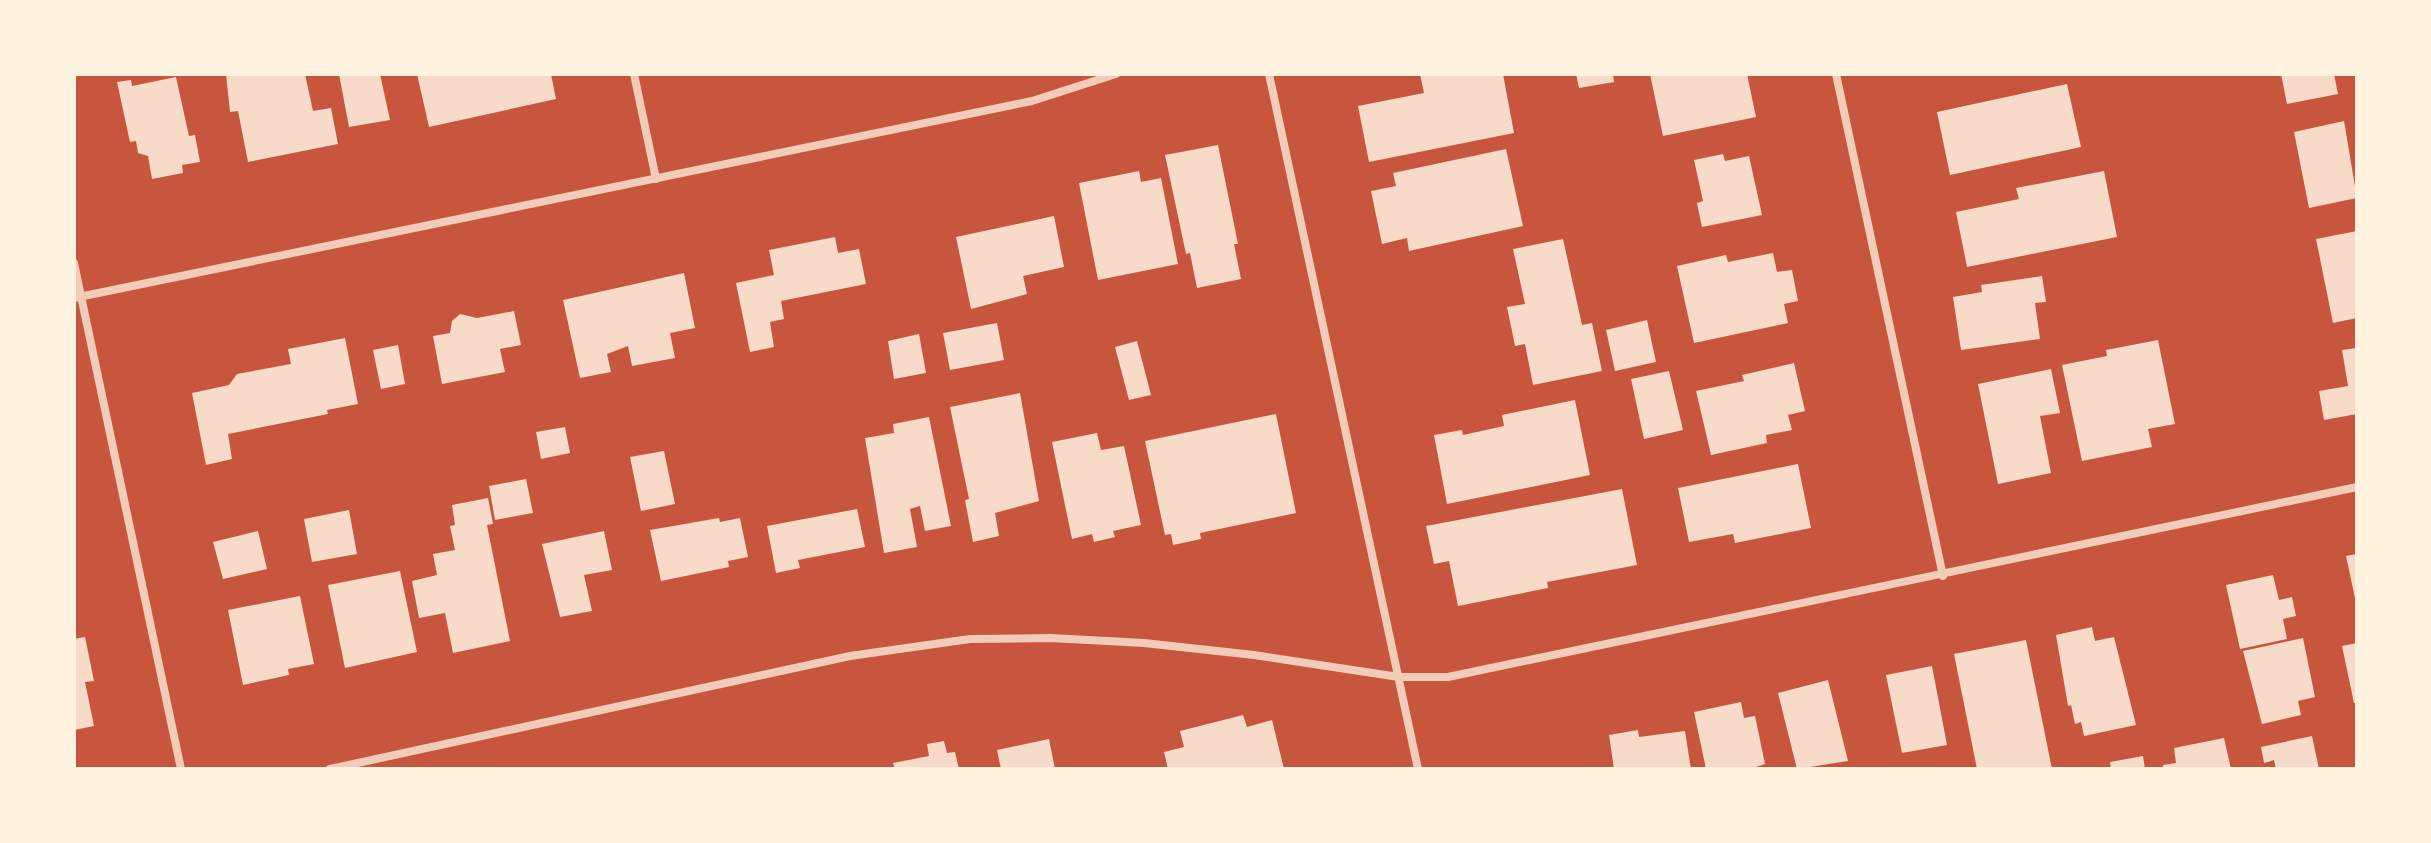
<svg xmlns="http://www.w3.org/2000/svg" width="2431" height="843" font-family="'PT Sans Narrow',sans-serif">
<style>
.building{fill:#f7dbc8}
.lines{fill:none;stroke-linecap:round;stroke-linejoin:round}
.minor{stroke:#f1ccb7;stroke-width:8}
</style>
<rect width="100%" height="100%" fill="#c8553d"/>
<path class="building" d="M226,74H305L313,111L331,108L338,144L248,162L238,111L230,112Z
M339,74H380L390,120L349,127Z
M417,74H551L556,99L429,127Z
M1420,74H1503L1514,133L1369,162L1358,106L1424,93Z
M1576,74H1613L1614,82L1579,88Z
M1650,74H1747L1756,117L1663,136Z
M2281,74H2334L2338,94L2287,104Z
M176,77L189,136L195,135L200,162L182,165L183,173L152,179L148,156L138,153L136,141L130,142L117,82L131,80L132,86Z
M2067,84L2081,147L1950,175L1937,112Z
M2344,121L2357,198L2309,208L2294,132Z
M1218,145L1238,244H1234L1241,279L1197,288L1190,253L1186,254L1165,155Z
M1506,149L1523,226L1409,251L1407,238L1382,244L1371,191L1396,186L1393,173Z
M1723,154L1725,161L1749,156L1762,215L1702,227L1697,203L1703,201L1694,160Z
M1139,171L1141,182L1161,178L1178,264L1098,280L1079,183Z
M2104,171L2117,237L1967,267L1956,212L2019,199L2016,188Z
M1054,216L1064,267L1023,276L1027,294L971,309L956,237Z
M2357,231V318L2333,323L2316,239Z
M835,237L838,253L859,249L866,284L781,301L784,319L770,322L774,347L750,352L736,283L774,275L769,250Z
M1563,239L1582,325L1592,323L1602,371L1533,385L1525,344L1515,346L1507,307L1525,304L1513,249Z
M1773,253L1777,272L1792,270L1798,301L1784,304L1788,323L1694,343L1677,266L1726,255L1728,262Z
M684,273L695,328L670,333L675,358L632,366L628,346L607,354L611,372L580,378L563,300Z
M2042,276L2046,302L2035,303L2040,339L1961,350L1953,297L1982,292L1981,285Z
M514,311L521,345L500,349L505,372L442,384L433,336L450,333L452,321L460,314L477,318Z
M1647,320L1656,362L1615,371L1606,330Z
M997,323L1004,360L950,370L943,333Z
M919,334L926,373L894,379L888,341Z
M345,338L358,404L327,410L328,414L228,434L232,459L206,465L192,393L229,385L237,374L291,364L288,349Z
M2158,340L2175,424L2148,429L2152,447L2082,461L2062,365L2107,356L2106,350Z
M1137,341L1151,395L1129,400L1115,347Z
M398,345L405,384L381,389L373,350Z
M2357,348V414L2324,420L2319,391L2348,386L2342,350Z
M1794,363L1805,411L1788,415L1792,430L1766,435L1767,443L1711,455L1696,391L1744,381L1742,375Z
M2051,369L2060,413L2040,416L2051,473L1998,484L1978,384Z
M1669,371L1683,430L1644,439L1631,379Z
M1020,393L1039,501L995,513L999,536L973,542L965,500L969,499L950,407Z
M1575,400L1590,475L1447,504L1434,435L1462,430L1463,435L1504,426L1502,415Z
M1276,414L1296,513L1200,533L1201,539L1173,545L1171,534L1165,535L1145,441Z
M929,417L951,526L925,531L920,506L910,509L917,547L884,553L865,438L894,433L893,424Z
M565,427L570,453L541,459L536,432Z
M1097,433L1101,450L1124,446L1141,525L1113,531L1115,537L1094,542L1092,534L1072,539L1052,442Z
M664,451L675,504L641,511L630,457Z
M1798,464L1811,528L1735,543L1733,534L1689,542L1678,488Z
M526,479L533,513L495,520L489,486Z
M1622,489L1637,565L1547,582L1548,588L1458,606L1449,561L1434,564L1426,526Z
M488,498L493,524L487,525L510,641L453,653L445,613L419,618L412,581L437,575L433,554L455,550L450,526L455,525L452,505Z
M857,509L865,547L798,560L800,568L776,573L767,526Z
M349,510L357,554L312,562L304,519Z
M719,518L720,522L740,518L748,557L728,561L729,567L661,581L650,530Z
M258,531L267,569L223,579L213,542Z
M604,531L612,570L584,575L592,611L560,617L542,544Z
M2357,554V603H2356L2346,556Z
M400,571L417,652L345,668L328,585Z
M2273,575L2279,600L2292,597L2296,616L2283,619L2287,639L2240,649L2226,585Z
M300,596L314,664L288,669L289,675L243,685L228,610Z
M2092,627L2095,641L2114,637L2136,725L2084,736L2081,722L2075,724L2071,705L2068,706L2056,635Z
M85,637L94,681L85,682L94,726L74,730V639Z
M2303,638L2315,697L2298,701L2301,715L2262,724L2243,651Z
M2026,640L2052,769H1977L1954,654Z
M2357,643V703H2354L2342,646Z
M1932,666L1947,745L1902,753L1886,675Z
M1828,680L1848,761L1797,769L1778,693Z
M1741,702L1744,718L1755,716L1765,764L1750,769H1706L1694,712Z
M1243,715L1247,727L1272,720L1284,769H1168L1164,752L1184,747L1180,731Z
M1638,730L1639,737L1685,731L1691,769H1614L1609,735Z
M2312,736L2319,769H2276L2274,760L2264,763L2261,747Z
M2224,738L2231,769H2164L2163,765L2176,763L2174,748Z
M1049,739L1055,769H1001L997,750Z
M944,741L947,753L955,752L959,769H895L893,763L929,756L927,744Z
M2143,756L2145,769H2111L2110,762Z"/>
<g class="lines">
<path class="minor" d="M634,74L656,179
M1269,74L1418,769
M1836,74L1943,576
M74,263L181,769
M74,298L1032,101L1116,74
M330,769L850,656L970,639L1051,638L1144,643L1254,655L1399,677H1448L2357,487"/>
</g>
<rect width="2431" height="843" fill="none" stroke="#fff3e0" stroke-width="152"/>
</svg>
